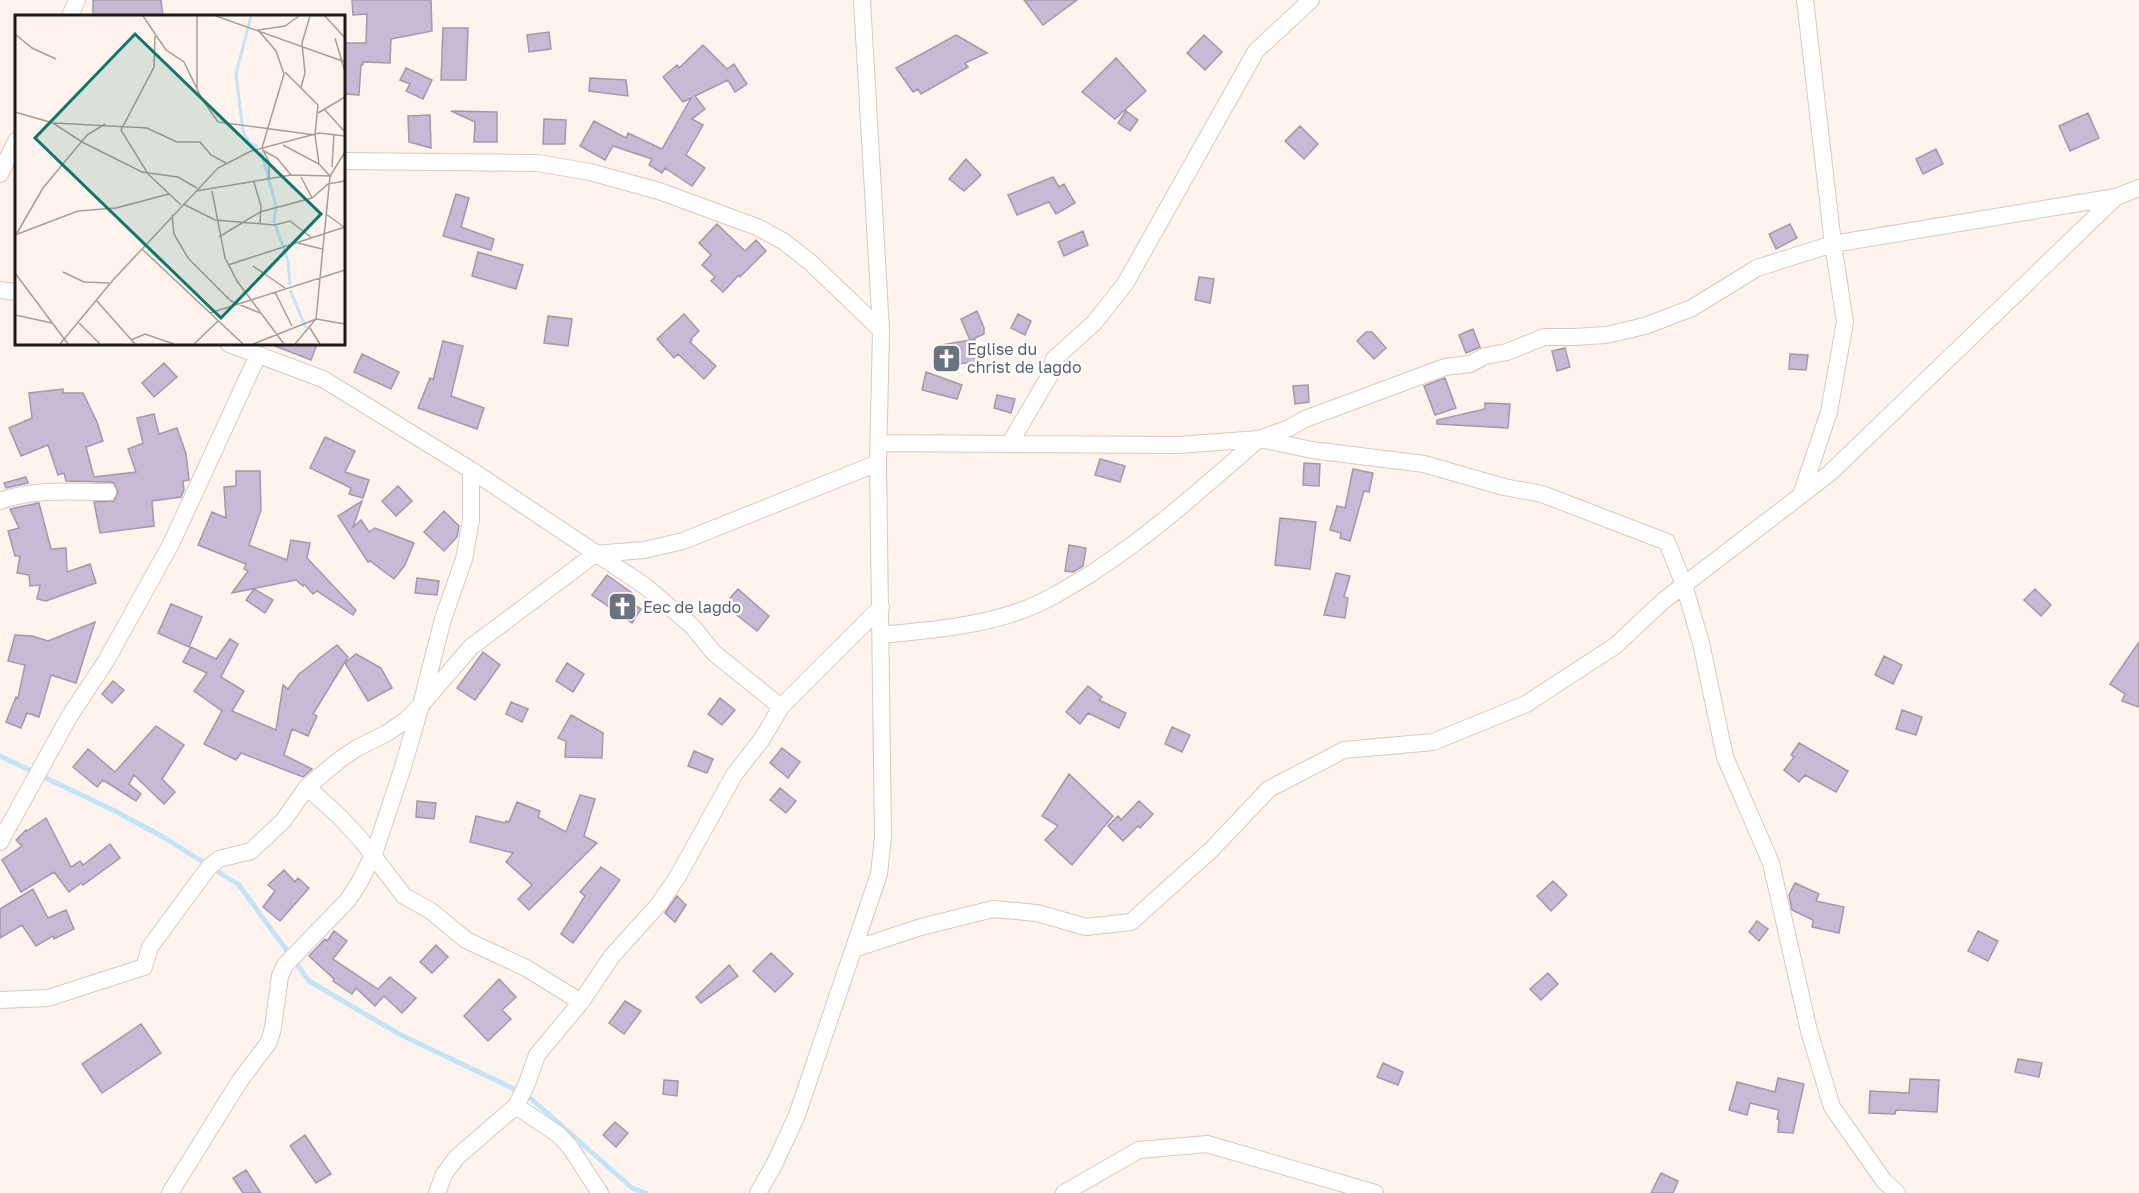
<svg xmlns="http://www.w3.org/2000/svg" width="2139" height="1193" font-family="'Golos Text',sans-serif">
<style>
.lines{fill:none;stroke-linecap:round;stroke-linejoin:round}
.stream{stroke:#c3e3f7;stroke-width:5}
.building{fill:#c8b9d7;stroke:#a09aa6;stroke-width:1.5}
.minor-casing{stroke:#d5cac1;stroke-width:18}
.minor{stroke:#fff;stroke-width:16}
.labels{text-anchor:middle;stroke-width:5;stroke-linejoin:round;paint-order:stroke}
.worship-label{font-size:16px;fill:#5b616d;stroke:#fff;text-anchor:start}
.inset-river{fill:none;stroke:#c3e3f7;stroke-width:3}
.inset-road{fill:none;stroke:#a59d97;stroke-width:1.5}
.view{fill:#0f766e;fill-opacity:0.15;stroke:#0f766e;stroke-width:3}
.inset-edge{fill:none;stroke:#1f1a17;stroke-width:3}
</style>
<rect width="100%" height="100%" fill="#fef4ed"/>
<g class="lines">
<path class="stream" d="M0,756L115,811L165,838L239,885L309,981L399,1034L527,1095L632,1188L646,1193"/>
</g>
<path class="building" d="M93,0H161L163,16H93Z
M352,0H431L432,31L391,39L390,63L363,62V65H361L359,95L344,94V43H366L367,14L353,15Z
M1024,0H1077L1043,25Z
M443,28H468L466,80H441Z
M549,32L551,49L529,52L527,35Z
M956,35L987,53L965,63L968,67L921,94L918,89L913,92L896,68Z
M1204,35L1222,52L1205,70L1187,53Z
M703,45L727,69L734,64L747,84L735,92L728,80L695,96L705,109L692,119L703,125L686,155L705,168L692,186L665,168L662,173L649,165L652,159L613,146L605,160L580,146L594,121L626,138L628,133L662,149L691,98L683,102L663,77L677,65L679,68Z
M1116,58L1146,91L1115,119L1082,92Z
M406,68L432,80L423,99L406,91L410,84L400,80Z
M590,78L626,80L628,96L589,91Z
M451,111L497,112V142H474L475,122Z
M1126,111L1138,120L1130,131L1118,123Z
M2088,113L2099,138L2070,151L2059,126Z
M430,115L431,148L409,142L408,116Z
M544,119L566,120L565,144H543Z
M1300,126L1318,144L1304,159L1285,141Z
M1936,149L1943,164L1923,174L1916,159Z
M966,159L981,175L964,191L949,179Z
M1053,177L1059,187L1064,184L1075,203L1056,214L1049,202L1017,215L1008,195Z
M456,194L469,198L461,227L494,239L491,250L443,236Z
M717,224L745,251L756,240L766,251L740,277L739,275L723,292L711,281L715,277L702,265L711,255L699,243Z
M1790,224L1797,238L1776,249L1769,234Z
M1083,231L1088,245L1064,256L1058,242Z
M478,252L523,265L516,289L472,276Z
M1199,277L1214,279L1210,303L1195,300Z
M977,311L984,328V334L971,340L975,339L978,362L945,365L941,345L970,340L961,319Z
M684,314L699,331L691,339L692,340L690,342L716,366L704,379L678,354L674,358L657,339Z
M1018,314L1031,321L1025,335L1011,328Z
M548,316L572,319L568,346L544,343Z
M1473,329L1480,347L1466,353L1459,335Z
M1366,332H1372L1386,348L1374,359L1357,341Z
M443,341L463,346L451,396L484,408L477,429L418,408L430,378L433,380Z
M270,344H317L311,360Z
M1565,348L1570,367L1557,371L1552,351Z
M362,354L399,372L391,389L354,372Z
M1790,354L1808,355L1806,370L1789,369Z
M164,363L177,377L154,397L142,383Z
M926,372L962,385L957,399L922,390Z
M1445,378L1456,408L1435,415L1424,386Z
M1308,385L1309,402L1295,404L1293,386Z
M63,389V393H83L97,422L103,441L86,447L94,477L136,472L128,449L143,443L137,418L154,414L159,434L177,428L186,454L189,480L183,481L184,490L181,497L152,501L154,526L100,533L94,502L114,501L118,492L114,483L108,482L66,481L64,473L58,475L48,445L21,456L9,428L32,418L29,393Z
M997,395L1015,399L1011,413L994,408Z
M1485,403L1510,404L1508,428L1437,424V420L1485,409Z
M325,437L355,451L345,472L369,480L363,498L349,494L351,488L310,468Z
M1100,459L1125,466L1120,482L1095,475Z
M1304,463L1320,464L1319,486L1303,485Z
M1353,469L1373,473L1369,492L1364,491L1350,541L1340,538L1341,533L1330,530L1337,506L1345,508Z
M236,471H260L261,510L249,545L287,560L291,540L310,543L307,558L356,610L353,615L317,591L313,594L304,584L303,586L296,580L232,593L248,571L244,569L246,564L198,545L212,512L226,518L224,487L236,486Z
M26,477L28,483L6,488L4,483Z
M398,486L412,501L396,516L382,501Z
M362,501L353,527L361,520L369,532L375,528L414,543L405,565L394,579L370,561L368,562L338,516Z
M39,503L51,549L66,548L67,572L90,564L96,583L46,601L37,599L40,585L30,586L29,575L17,573L20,556H15L8,531L19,528L10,509Z
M444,511L459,526L457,537L444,551L424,532Z
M1280,518L1316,522L1310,569L1275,565Z
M1069,545L1086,548L1083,566L1073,572L1065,571Z
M1336,573L1350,576L1344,597L1348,598L1345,618L1324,615Z
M607,575L632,593L627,600L641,609L632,623L592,595Z
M417,578L439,581L437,595L415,593Z
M254,589L273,600L265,613L246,600Z
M738,589L769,616L757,631L724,605Z
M2035,589L2051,605L2041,616L2024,600Z
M171,604L202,617L189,647L158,633Z
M95,622L76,683L51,675L39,717L27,713L21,728L6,722L16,697L18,698L25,665L8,661L15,635L32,636L48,641Z
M230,639L238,644L221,677L244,691L232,711L276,730L283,685L288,689L299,674L337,645L348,657L313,714L317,716L308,736L292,729L284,755L312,769L303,777L241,753L236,760L204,744L222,711L194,691L207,673L183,662L191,647L216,659Z
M2139,642V707L2122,701L2125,694L2110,684Z
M483,652L500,665L475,700L457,688Z
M356,654L381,668L392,688L368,701L345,663Z
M1884,656L1902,665L1893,684L1875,675Z
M567,663L584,674L573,692L556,681Z
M113,681L124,690L112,703L102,694Z
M1088,686L1102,697L1099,700L1126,713L1119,728L1088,713L1080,724L1066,712Z
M720,698L735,710L722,725L708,714Z
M511,702L528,709L522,722L506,714Z
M1902,710L1922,717L1916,735L1896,729Z
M571,715L603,733L602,758L565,757L566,741L558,738Z
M156,726L184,745L162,779L175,792L164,804L134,775L129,784L141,794L136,801L103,780L97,787L73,767L88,749L115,772Z
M1172,727L1190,735L1182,752L1165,744Z
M1799,743L1848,771L1836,792L1805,775L1799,782L1784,770L1794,757L1791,755Z
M782,748L800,762L788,778L770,763Z
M694,751L713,759L707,773L688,766Z
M1069,774L1113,816L1072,865L1045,840L1058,826L1042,816Z
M780,788L796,801L786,813L770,800Z
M580,795L595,799L584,836L597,843L529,910L518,899L532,885L506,862L513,853L470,842L476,816L505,823L506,821L509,822L517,802L540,811L538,817L566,832Z
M417,801L436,803L434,819L416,817Z
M1139,801L1153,814L1140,828L1138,826L1123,841L1108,826L1118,816L1121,820Z
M46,818L71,867L80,861L83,865L110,844L120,858L83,885L81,883L69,892L54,872L21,892L2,860L22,846L16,840L26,830L27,831Z
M601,867L620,880L573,943L561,934L585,896L580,892Z
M284,870L295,882L298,878L309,888L280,921L263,907L275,891L268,885Z
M1553,881L1567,895L1551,911L1537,896Z
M1795,883L1819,894L1816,901L1844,907L1839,933L1812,927L1813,920L1792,910L1789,895Z
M33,889L48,918L66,910L74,929L54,939L53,936L36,946L22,925L0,938V909Z
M677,896L686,905L675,922L665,913Z
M1757,921L1768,929L1759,941L1749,932Z
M334,931L347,941L333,959L378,989L390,977L416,998L402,1013L384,996L375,1006L356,988L352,994L333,981L334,979L309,956L325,939L327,941Z
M1978,931L1998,941L1988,961L1968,951Z
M436,945L448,957L432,973L420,962Z
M771,953L793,974L775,992L753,971Z
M729,965L738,976L701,1003L696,997Z
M1548,973L1558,984L1541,1000L1530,989Z
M499,979L516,997L502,1010L511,1019L488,1041L464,1016Z
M625,1001L641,1011L624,1034L609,1023Z
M141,1024L161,1053L102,1093L82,1064Z
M2018,1059L2042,1063L2039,1077L2015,1072Z
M1383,1063L1403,1072L1398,1085L1377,1077Z
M1778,1078L1804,1084L1793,1133L1778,1132L1779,1119H1777L1779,1110L1750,1103L1747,1115L1729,1110L1737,1082L1775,1092Z
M1910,1079L1939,1080L1937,1112L1896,1110L1895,1114L1869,1113L1870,1091L1909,1093Z
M664,1080L678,1081L677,1096L663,1094Z
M615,1122L628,1133L616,1147L603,1135Z
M305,1135L331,1174L316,1183L290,1146Z
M246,1170L261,1193H243L233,1178Z
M1661,1173L1678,1181L1673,1193H1651Z"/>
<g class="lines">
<defs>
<path id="minor" d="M70,16L77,0
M344,161L537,163L590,172L659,191L757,227L783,241L810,262L881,330
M0,174L16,141
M0,290L16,292
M229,344L323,379L471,470L645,586L692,626L714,653L781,707
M1260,439L1312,450L1424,464L1504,487L1542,494L1667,542L1684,585L1701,643L1725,757L1771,863L1809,1031L1832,1107L1884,1181L1897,1193
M879,443L1178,445L1259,439L1289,428L1305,419L1445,367L1470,364L1485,356L1507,352L1544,337H1574L1606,335L1645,326L1692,308L1757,268L1833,244L2116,197L2139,188
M1010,443L1050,375L1054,359L1094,323L1125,284L1256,51L1311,0
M1801,495L1829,412L1845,322L1833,244L1805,0
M0,501C34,488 72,492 108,492
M881,635C929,630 975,627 1020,611C1046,602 1069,587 1092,573C1152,534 1205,486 1259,439
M307,787L341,818L362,841L404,896L431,911L466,940L526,968L581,1002
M0,842L69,717L106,661L171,544L258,355
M854,949L921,927L993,909L1037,913L1086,927L1131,922L1211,850L1269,789L1344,750L1433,742L1526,704L1615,646L1663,601L1830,473L2116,197
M0,1000L48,998L144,967L150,947L209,867L219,859L251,851L283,821L307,787L338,761L357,748L387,733L406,720L421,705L471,647L595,554L644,550L683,541L878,463
M516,1106L559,1135L570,1147L600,1193
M170,1193L239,1082L269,1042L273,1028L280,976L285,965L348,900L359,883L374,854L402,770L421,705L443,619L464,559L471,520V470
M437,1193L444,1174L457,1157L516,1106L526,1086L537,1055L581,1002L612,956L659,904L678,876L734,775L762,739L781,707L881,607
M758,1193L774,1165L797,1115L879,874L883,837L878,463L881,330L862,0
M1064,1193L1139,1150L1207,1144L1375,1193"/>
</defs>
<use href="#minor" class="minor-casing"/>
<use href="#minor" class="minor"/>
</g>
<defs>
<symbol id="church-square" viewBox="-11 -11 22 22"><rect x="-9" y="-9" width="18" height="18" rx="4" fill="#6b7280" stroke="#fff"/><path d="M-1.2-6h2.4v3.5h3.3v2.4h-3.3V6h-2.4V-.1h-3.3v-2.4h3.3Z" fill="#fff"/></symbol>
</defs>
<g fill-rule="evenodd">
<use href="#church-square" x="930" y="342" width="33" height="33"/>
<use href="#church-square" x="606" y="590" width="33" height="33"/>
</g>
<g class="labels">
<g class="worship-label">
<text x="967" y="355">Eglise du<tspan x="967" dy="18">christ de lagdo</tspan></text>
<text x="643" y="613">Eec de lagdo</text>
</g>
</g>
<g transform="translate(15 15)">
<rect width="330" height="330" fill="#fef4ed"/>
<path class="inset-river" d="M236,1L221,59L228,117L234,127L243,132M246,136L261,191L259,206L273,246L275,270M275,275L291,313"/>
<path class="inset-road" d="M128,1L151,35L169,47L187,84L203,107L300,120M182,1V73M201,1L330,47M310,1L330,23M0,19L17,33L41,44M140,21L139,52L106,115L133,159L166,190M320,23L330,57M270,57L303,90L300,120L304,149M286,72L290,58L287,28L295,1M309,94L330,117M0,97L38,108L67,127L127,157L163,162L182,173M303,98L330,82M39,108L132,113L162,127H185L196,140L211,148M249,136L262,143L276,160M317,152L319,119M286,162L297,183M254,163V147L247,133L269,59L261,36L243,15L270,11L284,1M239,167L246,191L245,208M181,176L276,160L315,161L304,149L268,130M197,176L210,243L222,266L269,329M168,189L200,205L260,210L275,206L297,223M311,199L329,212M157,200L159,219L173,243L216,286L245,298M2,218L28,173L72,120L90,109M0,220L63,196L101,193L154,179M204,222L245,197L297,183L313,169L330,166M283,228L307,234M127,234L228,329M213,250L330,212M238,251L270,273M48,257L69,267L94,268M0,258L53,329M260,277L277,311M81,285L120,329M195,298L330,255M0,300L37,308M64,308L85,329M295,313L305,329M116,325L130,319L159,329M45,329L98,265L203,153L236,136L304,118L330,121M179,329L203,306M238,329L301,304L330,309M280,329L301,304L315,161L330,137"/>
<path class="view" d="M120,19L306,199L206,303L20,123Z"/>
<rect width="330" height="330" class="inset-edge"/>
</g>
</svg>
